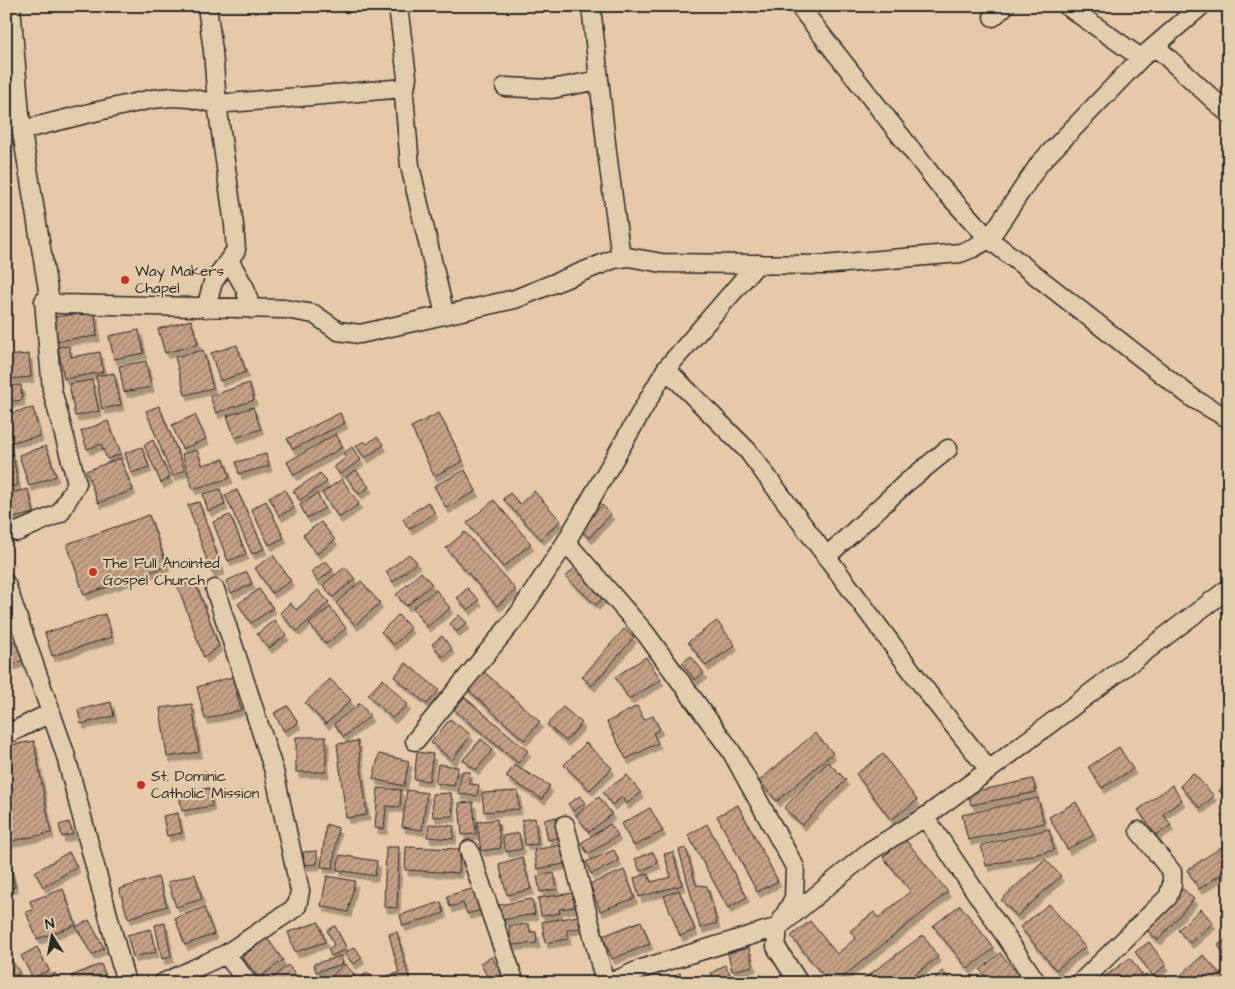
<svg xmlns="http://www.w3.org/2000/svg" width="1235" height="989" font-family="'Architects Daughter',sans-serif">
<style>
.building{fill:url(#building-hatch);stroke:#2b2b2b;filter:url(#shadow)}
.lines{fill:none;stroke-linecap:round;stroke-linejoin:round}
.minor-casing{stroke:#2b2b2b;stroke-width:21}
.minor{stroke:#e2cdac;stroke-width:18}
.poi-dot{fill:#c8321e;stroke:#e2cdac;stroke-width:2}
.labels{text-anchor:middle;stroke-width:4.5;stroke-linejoin:round;paint-order:stroke}
.poi-label{font-size:15px;fill:#2b2b2b;stroke:#e2cdac;text-anchor:start}
</style>
<defs>
<pattern id="building-hatch" width="6" height="6" patternUnits="userSpaceOnUse" patternTransform="scale(1.25)"><rect width="6" height="6" fill="#c6a186"/><path d="M-1 1l2-2M0 6l6-6M5 7l2-2" fill="none" stroke="#a1836e"/></pattern>
<filter id="shadow"><feDropShadow dx="3" dy="5.5" stdDeviation="0" flood-color="#0004"/></filter>
</defs>
<rect width="100%" height="100%" fill="#e5c9a8"/>
<filter id="ink" filterUnits="userSpaceOnUse"><feTurbulence type="fractalNoise" baseFrequency=".02" numOctaves="2"/><feDisplacementMap in="SourceGraphic" scale="10" xChannelSelector="R" yChannelSelector="G"/><feConvolveMatrix kernelMatrix="1 2 1 2 8 2 1 2 1" color-interpolation-filters="sRGB"/></filter>
<g filter="url(#ink)">
<path class="building" d="M95,312L97,336L56,341L53,317Z
M191,320L198,344L165,353L158,329Z
M139,330L144,353L114,359L109,336Z
M237,345L246,372L220,381L211,353Z
M69,346L71,357L100,352L103,372L64,379L58,347Z
M203,350L213,388L185,395L175,357Z
M29,354L31,377L6,379V356Z
M146,361L151,387L124,392L119,366Z
M114,373L121,405L102,409L96,376Z
M92,380L99,411L75,416L69,384Z
M249,383L254,400L216,413L210,396Z
M21,385L22,400L6,402V386Z
M159,406L185,470L172,476L146,411Z
M253,407L261,429L235,438L227,416Z
M33,408L40,436L12,442L6,414Z
M340,413L345,423L293,449L287,439Z
M439,413L463,461L434,476L411,427Z
M195,415L206,439L182,449L172,425Z
M108,421L121,454L107,459L101,444L87,449L81,431Z
M336,434L343,447L294,475L287,462Z
M377,437L384,445L365,458L356,446L364,441L367,444Z
M153,440L170,478L161,483L144,445Z
M46,446L56,476L29,486L19,455Z
M142,447L149,467L131,473L125,453Z
M352,447L361,460L340,474L334,467L346,458L343,454Z
M197,450L202,465L224,459L230,478L193,489L182,454Z
M13,454L18,485L6,487V455Z
M266,454L269,466L239,474L236,462Z
M120,458L133,490L98,503L86,471Z
M356,470L369,487L359,494L346,477Z
M465,470L476,491L446,508L434,486Z
M320,473L327,482L300,500L293,491Z
M342,479L359,504L339,518L322,493Z
M28,489L34,513L6,520V494Z
M220,489L225,505L208,511L203,494Z
M237,490L264,549L252,554L225,495Z
M285,490L294,508L279,516L269,497Z
M534,491L561,521L541,539L503,499L510,493L520,504Z
M317,494L325,508L307,518L300,505Z
M494,500L531,544L503,567L467,523Z
M266,501L284,538L269,545L251,509Z
M199,502L222,569L211,572L188,505Z
M428,502L435,513L409,529L403,519Z
M602,505L611,514L589,538L579,528Z
M149,515L167,566L84,595L67,544Z
M230,515L246,554L228,561L213,522Z
M321,522L335,540L317,554L303,535Z
M465,532L516,590L497,606L446,548Z
M409,554L417,562L393,582L386,572Z
M273,555L291,581L272,593L255,568Z
M326,561L333,570L318,581L311,572Z
M576,566L607,593L596,605L566,577Z
M345,567L355,579L333,597L323,585Z
M247,572L252,584L231,593L226,581Z
M421,572L432,584L407,606L396,595Z
M195,581L219,646L204,658L178,587Z
M361,581L380,603L355,625L336,603Z
M467,588L479,600L468,610L457,598Z
M259,589L273,608L251,623L238,604Z
M318,590L329,602L297,631L280,613L290,603L296,610Z
M436,590L450,608L427,627L413,608Z
M330,607L346,628L326,644L309,624Z
M105,614L112,637L52,656L45,633Z
M398,615L411,628L394,645L381,632Z
M459,615L467,623L457,632L450,624Z
M274,620L286,635L269,648L257,634Z
M717,621L735,645L706,666L688,642Z
M624,629L634,637L592,686L582,677Z
M442,636L452,649L442,657L432,644Z
M15,641L23,660L6,667V645Z
M691,656L704,673L695,680L682,663Z
M646,657L661,680L629,699L615,677Z
M406,663L439,690L427,704L394,677Z
M481,669L540,722L524,740L465,687Z
M232,677L241,710L205,719L197,687Z
M330,679L351,700L326,724L305,703Z
M383,679L408,705L392,718L368,695Z
M463,696L528,751L518,763L452,708Z
M111,702L114,716L81,724L78,710Z
M360,703L370,716L344,737L334,724Z
M192,704L199,752L167,757L160,708Z
M288,706L298,723L284,731L274,713Z
M637,706L644,720L653,716L660,729L653,733L658,743L626,759L607,722Z
M563,707L582,723L566,741L547,725Z
M450,719L471,735L452,760L431,743Z
M815,733L833,753L777,801L759,781Z
M296,737H326V772H296Z
M481,739L493,749L476,770L463,760Z
M34,741L51,833L6,842V746Z
M358,741L367,815L346,818L337,744Z
M586,743L612,768L590,790L564,765Z
M1119,747L1133,769L1102,788L1088,767Z
M417,752L433,754L429,781L414,779Z
M379,754L409,761L404,786L373,779Z
M883,754L917,800L891,820L856,774Z
M828,762L846,780L802,825L784,808Z
M438,764L458,767L454,786L435,783Z
M514,765L550,786L542,799L506,777Z
M462,771L470,772L469,784L479,785L477,796L458,794Z
M1193,773L1214,796L1200,808L1180,786Z
M627,775L641,793L626,804L622,797L612,805L603,792Z
M1033,779L1036,792L971,805L968,793Z
M1229,781V800L1219,791Z
M1172,785L1182,800L1163,814L1171,825L1156,835L1138,810Z
M209,788L212,806L182,811L179,793Z
M378,788L401,790L400,807L386,806L384,829L375,828Z
M407,790L427,793L422,830L402,827Z
M518,791L519,809L484,812L482,793Z
M451,793L453,816L433,817L432,794Z
M580,796L585,803L573,811L568,804Z
M599,797L612,814L589,832L576,815Z
M1038,798L1044,823L968,840L962,815Z
M473,802L476,834L462,835L459,803Z
M1076,802L1094,835L1067,849L1049,817Z
M738,805L778,881L757,892L717,816Z
M650,808L663,831L634,846L621,824Z
M178,813L182,833L167,836L163,816Z
M556,817L560,837L548,840L544,820Z
M535,818L538,844L525,845L522,820Z
M497,819L501,848L481,851L477,822Z
M69,822L73,834L62,837L59,825Z
M326,824L338,828L333,868L321,867Z
M429,824L454,826L453,839L427,837Z
M610,824L618,835L588,854L581,843Z
M707,824L747,897L728,908L688,835Z
M1049,829L1054,850L986,866L981,845Z
M519,833L522,849L506,852L502,836Z
M905,839L948,892L835,983H829L791,936L810,921L837,954L856,938L850,931L874,912L878,918L911,891L883,857Z
M1229,842V869L1199,889L1187,870Z
M561,845L564,864L537,869L534,850Z
M386,847H399L397,908L384,907Z
M406,847L460,849L459,873L405,870Z
M686,848L696,885L707,886L717,923L700,928L679,850Z
M614,850L619,861L591,874L586,862Z
M317,851V864L304,865L303,852Z
M69,852L77,867L43,887L35,872Z
M653,852L658,863L640,871L635,859Z
M673,852L682,885L639,897L634,878L648,874L651,882L671,877L664,854Z
M340,855L377,861L375,876L337,870Z
M522,857L531,889L507,895L499,864Z
M1045,859L1061,876L1017,916L1001,900Z
M10,865L15,887L6,889V866Z
M624,870L635,898L600,911L590,884Z
M554,873L557,889L540,892L537,876Z
M195,874L202,899L176,907L168,882Z
M327,876L355,881L348,912L321,906Z
M158,877L167,906L128,918L119,889Z
M475,888L481,910L467,914L463,903L450,907L447,896Z
M63,889L76,925L37,939L26,912L33,910L30,901Z
M1183,889L1194,899L1158,940L1146,930Z
M679,890L695,930L680,936L664,896Z
M573,893L575,907L559,909L560,913L541,916L538,898Z
M532,899L535,914L502,920L499,905Z
M441,902L444,913L403,926L400,915Z
M1049,904L1085,947L1056,970L1020,927Z
M960,905L994,948L968,969L933,926Z
M204,907L214,934L185,945L175,918Z
M1201,909L1213,923L1190,943L1178,930Z
M578,916L580,928L567,930L568,939L545,943L542,922Z
M89,920L104,948L92,955L76,927Z
M641,921L650,944L612,959L603,936Z
M319,922L325,942L295,952L288,932Z
M165,923L171,957L162,959L155,925Z
M529,924L530,932H536L537,943L511,945L509,926Z
M335,926L347,949L331,956L328,949L334,945L327,930Z
M150,929L156,952L133,957L127,935Z
M397,932L410,982L385,983L383,977L399,973L389,934Z
M923,935L938,957L903,983H864L862,980Z
M267,938L283,960L259,978L242,957Z
M1229,938V962L1218,945Z
M1149,942L1166,965L1153,976L1135,952Z
M37,947L49,970L33,978L21,956Z
M355,947L362,958L353,964L345,953Z
M749,948L753,966L732,971L728,953Z
M6,953H7L20,973L7,981L6,980Z
M1000,953L1026,983H991L980,970Z
M1203,955L1224,978L1218,983H1172Z
M341,956L343,964L316,972L314,964Z
M492,957L504,978L494,983H491L480,963Z
M1130,958L1148,983H1108L1104,977Z
M101,964L105,975L84,983H74L71,976Z
M345,964L355,975L345,983H324Z
M288,965L298,977L291,983H266Z
M725,965L735,983H716L711,973Z
M942,971L955,983H931Z
M368,972L376,983H353Z
M55,973L60,980L56,983H44L43,981Z
M680,973L684,981L692,976L696,983H662Z
M761,975L764,983H747Z
M204,977L210,983H198Z
M113,978L114,983H98Z
M445,979L446,983H430Z"/>
<g class="lines">
<defs>
<path id="minor" d="M11,6L21,126L49,296L53,303L61,304L285,309L314,314L338,331L360,334L515,299L614,259L628,257L662,263L823,265L960,253L973,248L989,239L1040,163L1141,58L1201,6
M398,6L407,77L404,95L410,166L445,315
M591,6L607,152L621,258
M799,6L940,186L989,239L1194,399L1229,419
M1067,6L1141,58
M993,17L1005,6
M1155,46L1229,114
M505,87L552,89L599,80
M22,130L94,112L152,99L173,97L190,98L217,104L405,88
M229,260L245,288L251,309
M206,308L213,282L236,250L234,225L217,104L213,51L207,6
M666,369L748,451L931,697L989,770
M6,530L17,532L60,513L77,483L52,390L44,301L49,296
M566,542L646,634L731,751L795,867L794,898L778,927L776,947L799,983
M826,557L906,483L948,449
M6,584L65,753L126,983
M6,735L50,713
M415,741L518,615L566,542L666,369L757,264
M925,817L1037,983
M565,825L605,983
M469,850L515,983
M226,954L248,983
M163,983L226,954L289,912L297,906L300,891L274,771L215,589
M610,983L641,969L778,927L870,851L925,817L989,770L1229,588
M1080,983L1168,897L1172,885V872L1139,831"/>
</defs>
<use href="#minor" class="minor-casing"/>
<use href="#minor" class="minor"/>
</g>
</g>
<g class="poi-dot">
<circle cx="125" cy="280" r="5"/>
<circle cx="93" cy="572" r="5"/>
<circle cx="141" cy="785" r="5"/>
</g>
<g class="labels">
<g class="poi-label">
<text x="135" y="276">Way Makers<tspan x="135" dy="17">Chapel</tspan></text>
<text x="103" y="568">The Full Anointed<tspan x="103" dy="17">Gospel Church</tspan></text>
<text x="151" y="781">St. Dominic<tspan x="151" dy="17">Catholic Mission</tspan></text>
</g>
</g>
<rect width="1235" height="989" fill="none" stroke="#e2cdac" stroke-width="25"/>
<rect x="12" y="12" width="1210" height="964" fill="none" stroke="#2b2b2b" stroke-width="2" filter="url(#ink)"/>
<g transform="translate(52 936) rotate(349)" stroke="#e2cdac" stroke-width="4" paint-order="stroke">
<path d="M0-4L9 19L0 12L-9 19Z" fill="#2b2b2b"/>
<text y="-8" font-size="14" font-weight="bold" text-anchor="middle" fill="#2b2b2b">N</text>
</g>
</svg>
